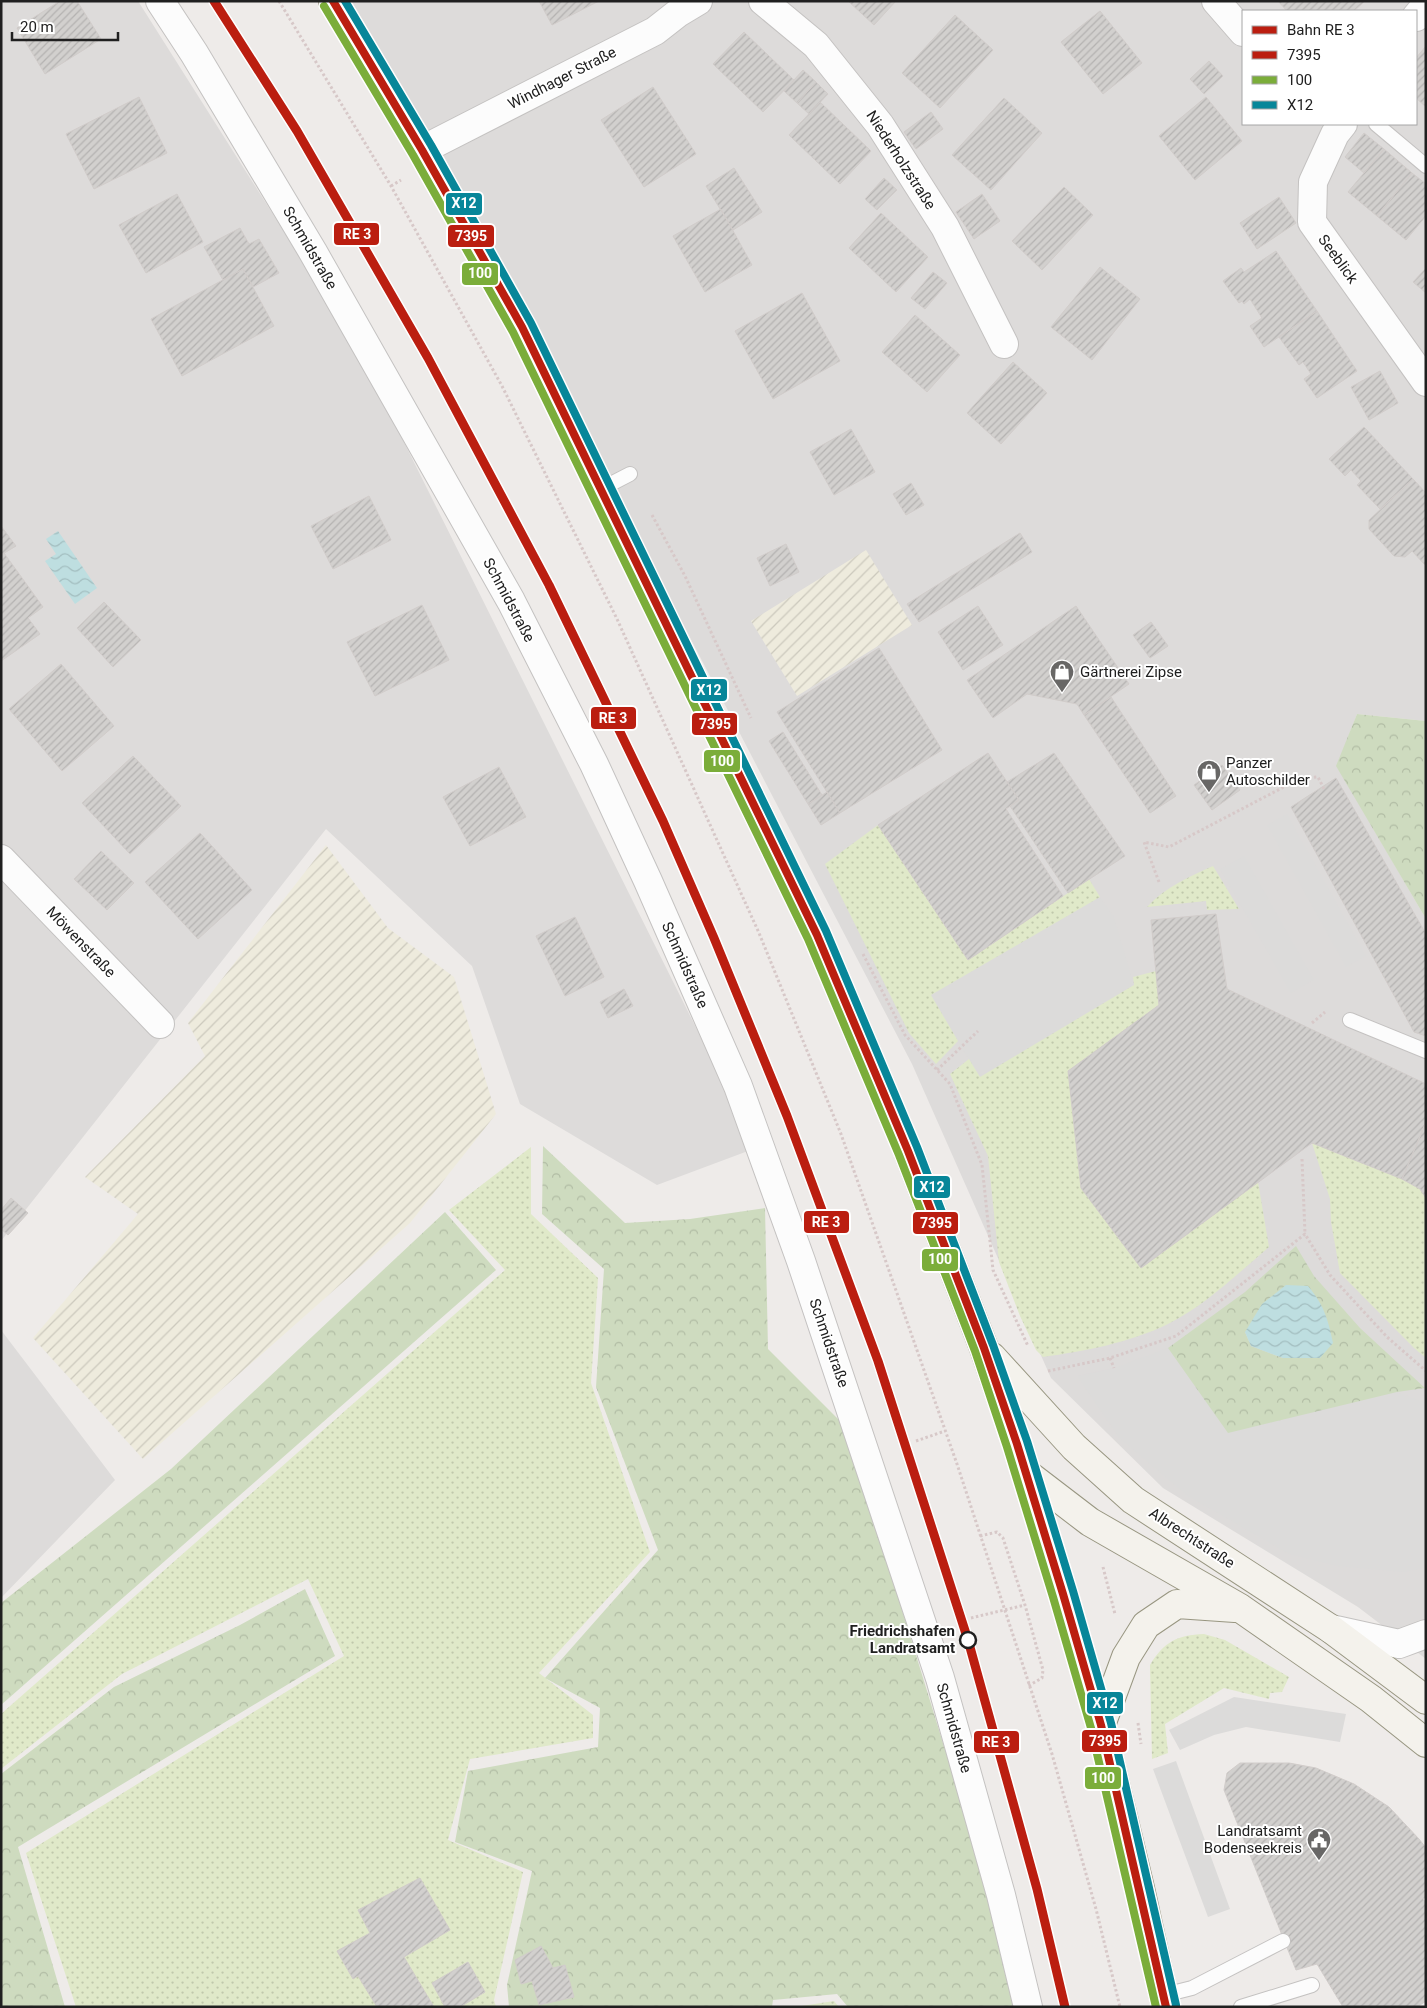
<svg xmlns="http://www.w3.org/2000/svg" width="1427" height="2008" font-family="Roboto,sans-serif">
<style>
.residential{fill:#dddbda;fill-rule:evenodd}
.religious{fill:#dcdbda}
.farmland{fill:url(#farmland-furrows)}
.grass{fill:url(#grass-dots)}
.forest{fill:url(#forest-crowns);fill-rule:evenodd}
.water{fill:url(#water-waves)}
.building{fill:url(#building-hatch);stroke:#d1ccca}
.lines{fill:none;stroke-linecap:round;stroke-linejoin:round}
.lane-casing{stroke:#c4c2c1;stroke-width:16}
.street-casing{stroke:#c4c2c1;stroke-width:30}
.secondary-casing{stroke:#989681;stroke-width:30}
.path{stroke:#d7c8c8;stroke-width:3;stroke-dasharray:2.5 2.5;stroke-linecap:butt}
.lane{stroke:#fcfcfc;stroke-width:14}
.street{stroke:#fcfcfc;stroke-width:28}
.secondary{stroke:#f4f2ec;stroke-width:28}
.bus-1-casing{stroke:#fff;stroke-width:11}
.bus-2-casing{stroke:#fff;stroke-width:11}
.bus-3-casing{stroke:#fff;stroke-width:11}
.bus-1{stroke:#bb1e10;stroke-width:8}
.bus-2{stroke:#7bad3a;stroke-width:8}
.bus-3{stroke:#078699;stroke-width:8}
.rail-1-casing{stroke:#fff;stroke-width:12}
.rail-1{stroke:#bb1e10;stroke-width:9}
.stop-dot{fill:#fff;stroke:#202020;stroke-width:2.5}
.labels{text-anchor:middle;stroke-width:4;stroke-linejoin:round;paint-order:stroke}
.street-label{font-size:15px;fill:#202020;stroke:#fff}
.poi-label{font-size:15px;fill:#202020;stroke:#fff;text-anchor:start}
.stop-label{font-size:15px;font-weight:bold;fill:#202020;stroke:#fff;text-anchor:end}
.line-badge{stroke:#fff;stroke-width:2}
.badge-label{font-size:14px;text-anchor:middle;font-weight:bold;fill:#fff}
</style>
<defs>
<pattern id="farmland-furrows" width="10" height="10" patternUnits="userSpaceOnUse" patternTransform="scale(1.25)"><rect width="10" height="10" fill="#eeebdd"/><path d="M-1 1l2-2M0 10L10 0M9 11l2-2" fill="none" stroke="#ccc9bd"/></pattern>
<pattern id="grass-dots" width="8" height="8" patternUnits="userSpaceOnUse" patternTransform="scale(1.25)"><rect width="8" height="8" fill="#e0e9c9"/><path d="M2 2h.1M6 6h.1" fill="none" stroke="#c0c8ac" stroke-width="1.8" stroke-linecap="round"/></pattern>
<pattern id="forest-crowns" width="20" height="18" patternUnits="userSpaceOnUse" patternTransform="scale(1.25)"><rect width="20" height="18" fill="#cedbbf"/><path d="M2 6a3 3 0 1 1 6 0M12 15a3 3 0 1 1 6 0" fill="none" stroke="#b1bca4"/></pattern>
<pattern id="water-waves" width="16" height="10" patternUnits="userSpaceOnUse" patternTransform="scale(1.25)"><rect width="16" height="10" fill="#bedee0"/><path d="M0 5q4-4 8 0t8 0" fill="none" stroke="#a3bec0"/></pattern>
<pattern id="building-hatch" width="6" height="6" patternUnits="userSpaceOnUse" patternTransform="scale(1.25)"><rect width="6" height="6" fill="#d2d0ce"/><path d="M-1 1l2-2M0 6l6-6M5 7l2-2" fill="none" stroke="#b4b2b1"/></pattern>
</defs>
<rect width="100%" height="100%" fill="#eeebe9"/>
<path class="residential" d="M1,1H138L355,344L756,1148L657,1185L520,1104L472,966L326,829L1,1241Z
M345,1H1426V721L1357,714L1337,766L1426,919V1659L1358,1607L1163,1488L1051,1378L912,1064L433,144ZM1243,11H1416V124H1243Z
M1,1330L115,1480L1,1598Z"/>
<path class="religious" d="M1287,814L1366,956L1346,967L1267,825Z
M1244,856L1314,980L1291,993L1220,869Z
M1100,897L1114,917L1134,985L980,1078L930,995Z
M1168,1348L1228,1433L1397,1392L1426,1403V1568L1403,1572L1337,1566L1289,1554L1188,1496L1119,1438L1077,1376L1114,1368Z
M1234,1697L1346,1714L1340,1742L1246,1727L1214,1735L1180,1750L1169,1730Z
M1176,1761L1230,1909L1208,1917L1153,1769Z"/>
<path class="farmland" d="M866,550L912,625L797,696L751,621Z
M326,845L388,928L454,977L496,1114L410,1223L143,1459L33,1338L138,1214L85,1177L205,1056L188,1023Z"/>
<path class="grass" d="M878,825L968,960L1089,879L1100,897L931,995L958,1041L936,1064L909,1033L825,864Z
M1213,866L1239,909L1207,910L1206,901L1147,907C1165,887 1189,877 1213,866Z
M1156,971L1159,1005L1068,1071L1081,1188L1141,1268L1258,1182L1269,1247C1237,1274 1206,1305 1168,1324C1129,1343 1085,1351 1043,1357L1036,1350L1020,1316L999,1262L988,1156L950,1074L969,1059L980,1077L1134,985L1133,977Z
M1312,1143L1402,1179L1420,1189L1426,1198V1358L1414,1348L1340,1273L1331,1222L1330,1199Z
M531,1147V1214L598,1278L591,1383L650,1552L539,1673L593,1715V1738L470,1759L448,1840L523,1872L494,2000L496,2007H76L26,1853L344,1656L308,1579L122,1674L1,1769V1714L505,1270L449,1210Z
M1204,1634L1225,1640L1289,1677L1282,1692L1270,1693L1269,1699L1224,1688L1165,1724L1168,1753L1152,1759L1150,1665C1164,1642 1177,1635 1204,1634Z
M834,2001L839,2007H795Z"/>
<path class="forest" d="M1357,714L1426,721V919L1336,766Z
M543,1146L625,1223L690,1219L765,1208L768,1349L846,1427L1024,2007H848L837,1994L773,2000L772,2007H509L507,1985L532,1871L455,1842L468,1771L598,1747L600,1708L545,1678L658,1550L596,1387L604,1269L542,1214Z
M445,1212L496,1270L1,1705V1603L171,1469Z
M1296,1246L1314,1276L1360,1328L1425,1388L1397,1392L1228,1433L1168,1348L1245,1292ZM1245,1332L1320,1358H1283L1251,1346Z
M305,1589L335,1656L18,1847L65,2007H1V1774L114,1687L240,1625Z"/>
<path class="water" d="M58,531L97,588L75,604L45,561L56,554L46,539Z
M1286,1285L1308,1286C1324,1305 1328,1319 1333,1343L1320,1358H1283L1251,1346L1245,1332L1262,1304Z"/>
<path class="building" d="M60,1H77L101,39L45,74L17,28Z
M539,1H599L552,25Z
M848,1H896L874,25Z
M1278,1H1365L1354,11H1287Z
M1100,11L1142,63L1103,94L1061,42Z
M955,15L993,50L940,108L902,73Z
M744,32L794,80L763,112L713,64Z
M1426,46V107L1416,98V58Z
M1209,61L1223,76L1204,94L1190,79Z
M803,70L816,82L797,103L784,91Z
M816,82L828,94L809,114L797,103Z
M653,87L696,154L644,187L601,120Z
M139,97L167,153L94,189L66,134Z
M1206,97L1242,141L1195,180L1159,136Z
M1004,98L1042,133L991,190L952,155Z
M820,102L871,151L840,184L789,135Z
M931,112L943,129L916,149L904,132Z
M1364,133L1384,149L1364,173L1345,157Z
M1384,149L1412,173L1377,216L1348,192Z
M734,168L762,212L733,230L706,186Z
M1412,173L1426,184V216L1406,240L1377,216Z
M884,178L897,190L877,210L865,199Z
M1064,187L1093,215L1042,270L1012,241Z
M177,194L203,242L146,273L119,225Z
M982,194L1000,221L974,239L956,212Z
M1279,197L1296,223L1257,249L1240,223Z
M721,209L752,265L705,292L673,236Z
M881,213L928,257L896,292L849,248Z
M240,228L249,244L259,239L279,273L253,287L243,269L223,280L204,247Z
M1276,251L1317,311L1264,347L1250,326L1262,318L1250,299L1244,304L1242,301L1239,303L1223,281L1241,268L1244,272Z
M1100,267L1140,299L1092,360L1051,327Z
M1426,268V293L1413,282Z
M243,269L274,326L182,376L151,319Z
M933,272L947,283L925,309L911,298Z
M802,293L840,361L773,399L735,331Z
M1317,311L1357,371L1317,398L1304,379L1311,374L1303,362L1299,365L1279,337Z
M915,315L960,355L927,392L882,352Z
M1013,362L1047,393L1001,444L967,413Z
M1380,371L1398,403L1369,420L1351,387Z
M1364,427L1413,479L1380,509L1357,485L1361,481L1351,470L1345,476L1329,459Z
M851,429L875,472L834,495L810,452Z
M1413,479L1426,493V566L1412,551L1405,557L1394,556L1369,529V520Z
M911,483L924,505L906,515L893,494Z
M369,496L391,540L333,569L311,526Z
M1,526L16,546L1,555Z
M1020,533L1032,552L919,622L907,604Z
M786,544L799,572L770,586L757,558Z
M4,553L43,607L28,618L40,634L1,661V555Z
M104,602L141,640L113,667L77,628Z
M422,605L449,660L375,696L347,642Z
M978,606L1003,645L963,670L938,632Z
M1076,606L1129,684L1084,715L1077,704L1027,694L993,718L967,680Z
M1151,622L1168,646L1150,658L1133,635Z
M879,648L942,750L840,813L777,712Z
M61,664L114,726L62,771L9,709Z
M1111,697L1176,796L1150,813L1084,715Z
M783,732L822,795L808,804L769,741Z
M988,753L1019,800L1006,809L1063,896L968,960L878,825Z
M1054,753L1125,856L1068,893L1010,806L1019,800L1007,782Z
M133,756L181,806L130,854L82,803Z
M1222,765L1240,790L1212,810L1194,785Z
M499,767L526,817L470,846L443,797Z
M1336,778L1426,934V1036L1414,1032L1291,807Z
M827,792L840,813L821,825L808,804Z
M200,833L252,890L198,939L145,882Z
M101,851L134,883L107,910L74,879Z
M1216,914L1227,989L1426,1084V1122L1402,1179L1312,1143L1141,1268L1081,1188L1068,1071L1159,1005L1151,920Z
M575,917L604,977L565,996L536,936Z
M624,989L633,1006L608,1018L600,1002Z
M1426,1122V1198L1420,1189L1402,1179Z
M11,1198L28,1213L8,1235L1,1229V1210Z
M1240,1763H1289L1316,1768L1354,1784L1389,1807L1419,1839L1426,1848V1897L1423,1899L1426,1903V2001L1417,2007H1343L1317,1964L1296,1970L1224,1790L1227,1773Z
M420,1878L450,1930L404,1957L434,2007H377L358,1976L353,1979L337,1951L370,1933L358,1910Z
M541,1946L553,1968L565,1965L574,1997L539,2005L532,1981L521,1984L515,1960Z
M468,1962L485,1992L460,2007H445L432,1983Z"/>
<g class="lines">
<defs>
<path id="lane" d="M1376,124L1426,166
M601,489L630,474
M1350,1020L1426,1051
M1164,1995L1192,1988L1283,1941
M1241,2007L1312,1985"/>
<path id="street" d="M160,1L194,53L313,252L511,601L594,764L648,881L738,1086L801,1261L940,1678L1001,1895L1028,2007
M763,1L816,45L880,125L945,227L1004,344
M1216,1L1243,32
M1416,17L1426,5
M1343,124L1335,134L1313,182L1312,222L1426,382
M422,150L655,31L678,13L698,1
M1,859L160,1024
M1331,1629L1399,1644L1426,1634"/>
<path id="secondary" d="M333,1L422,150L522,327L817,935L908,1151L984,1348L1017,1444L1063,1594L1101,1725L1140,1888L1166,2007
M992,1357L1074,1447L1133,1500L1331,1629L1426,1700
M1026,1473L1090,1522L1240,1608L1371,1699L1426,1743
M1101,1725L1126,1657L1146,1625L1177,1604L1235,1608"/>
</defs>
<use href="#lane" class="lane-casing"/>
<use href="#street" class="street-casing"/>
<use href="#secondary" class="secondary-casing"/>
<path class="path" d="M279,1L391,186L502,386L617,619L759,933L841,1134L957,1464L1052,1754L1096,1909L1120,2007
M391,186L401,180
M652,515L685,576L751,718
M1159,882L1144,842L1169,847L1301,778L1318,777L1324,789
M863,954L905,1035L950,1084L982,1165L993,1270L1028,1346
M1312,1023L1325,1012
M937,1070L978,1031
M1302,1159L1305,1234
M1110,1358L1114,1368
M1048,1371L1110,1358L1176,1336L1305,1234L1330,1275L1387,1337L1426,1371
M916,1441L945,1431
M980,1536L997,1532L1003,1538L1025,1605L1043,1670L1042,1678L1028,1686
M1103,1567L1115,1614
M971,1618L1025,1605
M1138,1723L1141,1744"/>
<use href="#lane" class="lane"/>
<use href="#street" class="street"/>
<use href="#secondary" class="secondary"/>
<defs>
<path id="bus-1" d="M333,1L422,150L522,327L817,935L908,1151L984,1348L1017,1444L1063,1594L1101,1725L1166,2007"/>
<path id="bus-2" d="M324,6L413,155L513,332L808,939L899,1155L975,1351L1007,1447L1053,1597L1091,1728L1156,2007"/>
<path id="bus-3" d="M345,1L431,145L531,323L826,931L917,1147L993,1345L1027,1441L1073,1591L1111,1723L1176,2005"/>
</defs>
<use href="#bus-1" class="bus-1-casing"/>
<use href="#bus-2" class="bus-2-casing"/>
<use href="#bus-3" class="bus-3-casing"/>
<use href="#bus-1" class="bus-1"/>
<use href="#bus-2" class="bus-2"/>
<use href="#bus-3" class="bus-3"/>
<defs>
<path id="rail-1" d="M214,1L297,131L428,358L549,585L663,821L714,938L787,1116L878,1361L968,1640L1037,1889L1065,2007"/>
</defs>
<use href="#rail-1" class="rail-1-casing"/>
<use href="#rail-1" class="rail-1"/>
</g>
<defs>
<symbol id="shop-pin" viewBox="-11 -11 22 30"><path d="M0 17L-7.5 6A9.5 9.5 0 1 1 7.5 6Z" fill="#686766" stroke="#fff"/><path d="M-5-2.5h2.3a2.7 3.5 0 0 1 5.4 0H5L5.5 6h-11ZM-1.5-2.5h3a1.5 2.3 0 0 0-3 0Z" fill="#fff"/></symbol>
<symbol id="civic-pin" viewBox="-11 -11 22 30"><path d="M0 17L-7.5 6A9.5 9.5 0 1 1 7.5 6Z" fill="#686766" stroke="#fff"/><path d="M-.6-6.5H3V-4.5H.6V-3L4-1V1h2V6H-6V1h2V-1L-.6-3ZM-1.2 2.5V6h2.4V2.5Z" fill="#fff"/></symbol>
</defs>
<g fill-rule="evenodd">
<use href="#shop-pin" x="1048" y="658" width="28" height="38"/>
<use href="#shop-pin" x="1195" y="758" width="28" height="38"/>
<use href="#civic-pin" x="1305" y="1826" width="28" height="38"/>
</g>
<circle class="stop-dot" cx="968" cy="1640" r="8"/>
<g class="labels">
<g class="street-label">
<text transform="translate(562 78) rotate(-27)" y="5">Windhager Straße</text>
<text transform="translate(901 160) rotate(57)" y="5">Niederholzstraße</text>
<text transform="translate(310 248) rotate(60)" y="5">Schmidstraße</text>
<text transform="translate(1338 259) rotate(54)" y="5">Seeblick</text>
<text transform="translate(509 600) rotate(62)" y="5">Schmidstraße</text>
<text transform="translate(81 942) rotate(46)" y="5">Möwenstraße</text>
<text transform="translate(685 965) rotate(66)" y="5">Schmidstraße</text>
<text transform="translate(829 1343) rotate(71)" y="5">Schmidstraße</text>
<text transform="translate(1192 1538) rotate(33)" y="5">Albrechtstraße</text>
<text transform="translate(954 1728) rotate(74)" y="5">Schmidstraße</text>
</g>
<g class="poi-label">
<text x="1080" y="677">Gärtnerei Zipse</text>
<text x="1226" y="768">Panzer<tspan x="1226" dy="17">Autoschilder</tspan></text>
<text x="1302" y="1836" text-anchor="end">Landratsamt<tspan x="1302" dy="17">Bodenseekreis</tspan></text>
</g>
<g class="stop-label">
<text x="955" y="1636">Friedrichshafen<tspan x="955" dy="17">Landratsamt</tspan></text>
</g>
</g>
<g class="line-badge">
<rect x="445" y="192" width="38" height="24" rx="5" fill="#078699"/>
<rect x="333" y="222" width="47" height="24" rx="5" fill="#bb1e10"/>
<rect x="447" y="224" width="48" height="24" rx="5" fill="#bb1e10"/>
<rect x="461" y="262" width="38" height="24" rx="5" fill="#7bad3a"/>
<rect x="690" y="678" width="38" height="24" rx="5" fill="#078699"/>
<rect x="590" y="706" width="47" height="24" rx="5" fill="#bb1e10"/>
<rect x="691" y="712" width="47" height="24" rx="5" fill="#bb1e10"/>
<rect x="703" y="749" width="38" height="24" rx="5" fill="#7bad3a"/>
<rect x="913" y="1175" width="38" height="24" rx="5" fill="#078699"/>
<rect x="803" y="1210" width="47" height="24" rx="5" fill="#bb1e10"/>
<rect x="912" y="1211" width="47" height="24" rx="5" fill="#bb1e10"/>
<rect x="921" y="1248" width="38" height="24" rx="5" fill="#7bad3a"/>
<rect x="1086" y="1691" width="38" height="24" rx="5" fill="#078699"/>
<rect x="1081" y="1729" width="47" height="24" rx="5" fill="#bb1e10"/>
<rect x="973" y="1730" width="47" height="24" rx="5" fill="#bb1e10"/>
<rect x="1084" y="1766" width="38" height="24" rx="5" fill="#7bad3a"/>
</g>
<g class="badge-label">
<text x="464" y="208">X12</text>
<text x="357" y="239">RE 3</text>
<text x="471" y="241">7395</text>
<text x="480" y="278">100</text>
<text x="709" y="695">X12</text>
<text x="613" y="723">RE 3</text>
<text x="715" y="729">7395</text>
<text x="722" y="766">100</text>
<text x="932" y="1192">X12</text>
<text x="826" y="1227">RE 3</text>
<text x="936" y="1228">7395</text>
<text x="940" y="1264">100</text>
<text x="1105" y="1708">X12</text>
<text x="1105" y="1746">7395</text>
<text x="996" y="1747">RE 3</text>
<text x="1103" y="1783">100</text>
</g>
<rect width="1427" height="2008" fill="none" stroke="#202020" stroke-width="5"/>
<rect x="1242" y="10" width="175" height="115" fill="#ffffff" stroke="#a6a6a6"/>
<rect x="1252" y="26" width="25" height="8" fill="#bb1e10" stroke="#a6a6a6"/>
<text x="1287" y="35" font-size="15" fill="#202020">Bahn RE 3</text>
<rect x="1252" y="51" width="25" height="8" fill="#bb1e10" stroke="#a6a6a6"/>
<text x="1287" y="60" font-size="15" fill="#202020">7395</text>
<rect x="1252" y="76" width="25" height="8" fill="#7bad3a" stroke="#a6a6a6"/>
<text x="1287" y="85" font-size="15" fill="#202020">100</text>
<rect x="1252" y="101" width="25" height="8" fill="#078699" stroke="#a6a6a6"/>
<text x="1287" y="110" font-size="15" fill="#202020">X12</text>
<path d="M12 32v8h106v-8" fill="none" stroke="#202020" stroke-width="2.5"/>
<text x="20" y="32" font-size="15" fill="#202020" stroke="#ffffff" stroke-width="4" paint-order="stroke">20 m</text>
</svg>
